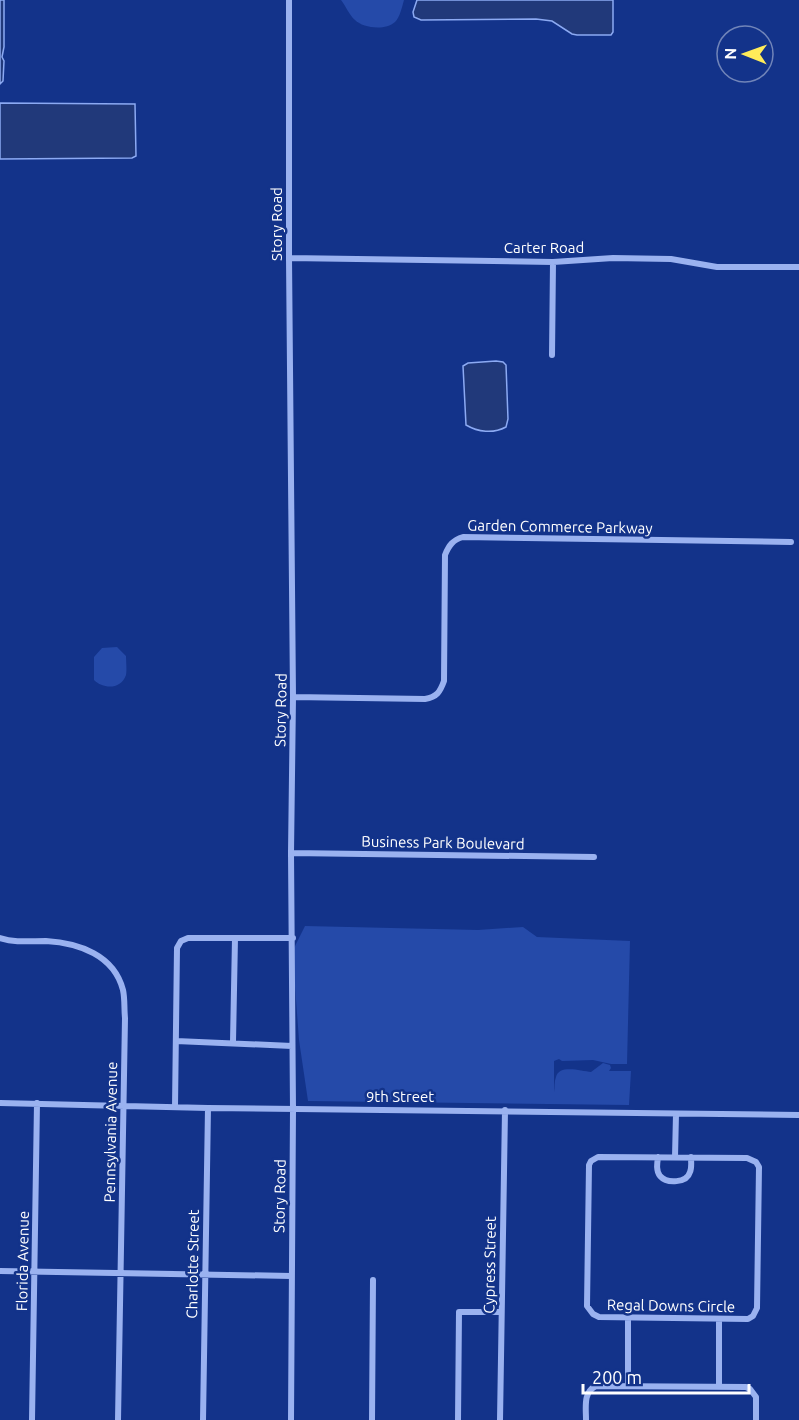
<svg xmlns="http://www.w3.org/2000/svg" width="799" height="1420" font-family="Ubuntu,sans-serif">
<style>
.green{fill:#254aa9}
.water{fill:#21397a;stroke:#8caaf3;stroke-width:1.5}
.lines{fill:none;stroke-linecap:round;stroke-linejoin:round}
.minor{stroke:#9ab2f0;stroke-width:6}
.labels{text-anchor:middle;stroke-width:5;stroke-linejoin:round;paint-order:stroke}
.street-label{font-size:15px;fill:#fff;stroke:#13338a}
</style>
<rect width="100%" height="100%" fill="#13338a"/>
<path class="green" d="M341,0H404C402,7 400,17 395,22C385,31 363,28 355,20C349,15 346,6 341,0Z
M117,647L126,656C126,661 127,670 126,675C121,690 103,689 94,680V657L102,648Z
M305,926L478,930L523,927L537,937L630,941L627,1064H611L593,1060L562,1061L559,1059L554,1061V1092C555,1087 554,1082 556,1077C559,1064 581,1071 591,1072L603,1063L610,1065L611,1068L609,1071H631L629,1105L308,1101L299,1040L294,973V948Z"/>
<path class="water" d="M0,0H4V47L2,57L4,61L3,81L0,84Z
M417,0H613V32L611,35H577L572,34L552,21L536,19L421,20L414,17L413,12Z
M0,103L135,104L136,156L132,158L0,159Z
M496,361L503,362L506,365L508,419L506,427C493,434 478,432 466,425L463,366L468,363Z"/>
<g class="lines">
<path class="minor" d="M289,0V258L293,697L291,853L293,1109L291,1420
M289,258L553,262L613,258L671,259L717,267H799
M552,355L553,262
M293,697L425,699C437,697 440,692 444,681L445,555C449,545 453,540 463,537L791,542
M291,853L594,857
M0,938C15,943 30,941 46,941C79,943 114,955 123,990C125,999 124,1009 125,1018L118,1420
M176,1041L292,1046
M233,1042L235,938
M0,1103L208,1108L799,1115
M175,1107L177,948L181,941L188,938H293
M598,1157L747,1158L756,1162L759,1167L757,1308L753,1316L748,1319L599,1317L593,1314L587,1306L589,1165L591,1161Z
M658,1157C657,1164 656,1171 660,1176C667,1184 687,1183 690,1172C692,1168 691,1162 691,1157
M675,1157L676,1114
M0,1271L291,1276
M628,1317V1386
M719,1387V1319
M32,1420L37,1103
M203,1420L208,1108
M372,1420L373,1280
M458,1420L459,1312H501
M500,1420L505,1110
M586,1420C586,1407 583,1392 596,1386L746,1387L750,1389L756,1397V1420"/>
</g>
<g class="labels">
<g class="street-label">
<text transform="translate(277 224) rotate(-90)" y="5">Story Road</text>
<text x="544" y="253">Carter Road</text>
<text transform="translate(560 527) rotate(1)" y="5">Garden Commerce Parkway</text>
<text transform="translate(281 710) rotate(-89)" y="5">Story Road</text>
<text transform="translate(443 843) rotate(1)" y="5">Business Park Boulevard</text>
<text x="400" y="1102">9th Street</text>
<text transform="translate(111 1132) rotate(-89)" y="5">Pennsylvania Avenue</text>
<text transform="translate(280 1196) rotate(-89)" y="5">Story Road</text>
<text transform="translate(23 1261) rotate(-89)" y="5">Florida Avenue</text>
<text transform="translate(193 1264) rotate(-89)" y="5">Charlotte Street</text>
<text transform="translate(490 1265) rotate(-89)" y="5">Cypress Street</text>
<text transform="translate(671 1306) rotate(1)" y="5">Regal Downs Circle</text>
</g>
</g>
<g transform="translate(745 54) rotate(271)"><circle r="28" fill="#13338a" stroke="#7185b9" stroke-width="1.5"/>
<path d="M0-4.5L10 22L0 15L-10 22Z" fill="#ffec59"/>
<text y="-9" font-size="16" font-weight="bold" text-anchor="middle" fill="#ffffff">N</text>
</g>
<path d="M583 1384v9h166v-9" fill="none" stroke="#ffffff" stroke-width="3"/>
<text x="592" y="1384" font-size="18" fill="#ffffff" stroke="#13338a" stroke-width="4.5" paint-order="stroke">200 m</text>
</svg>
